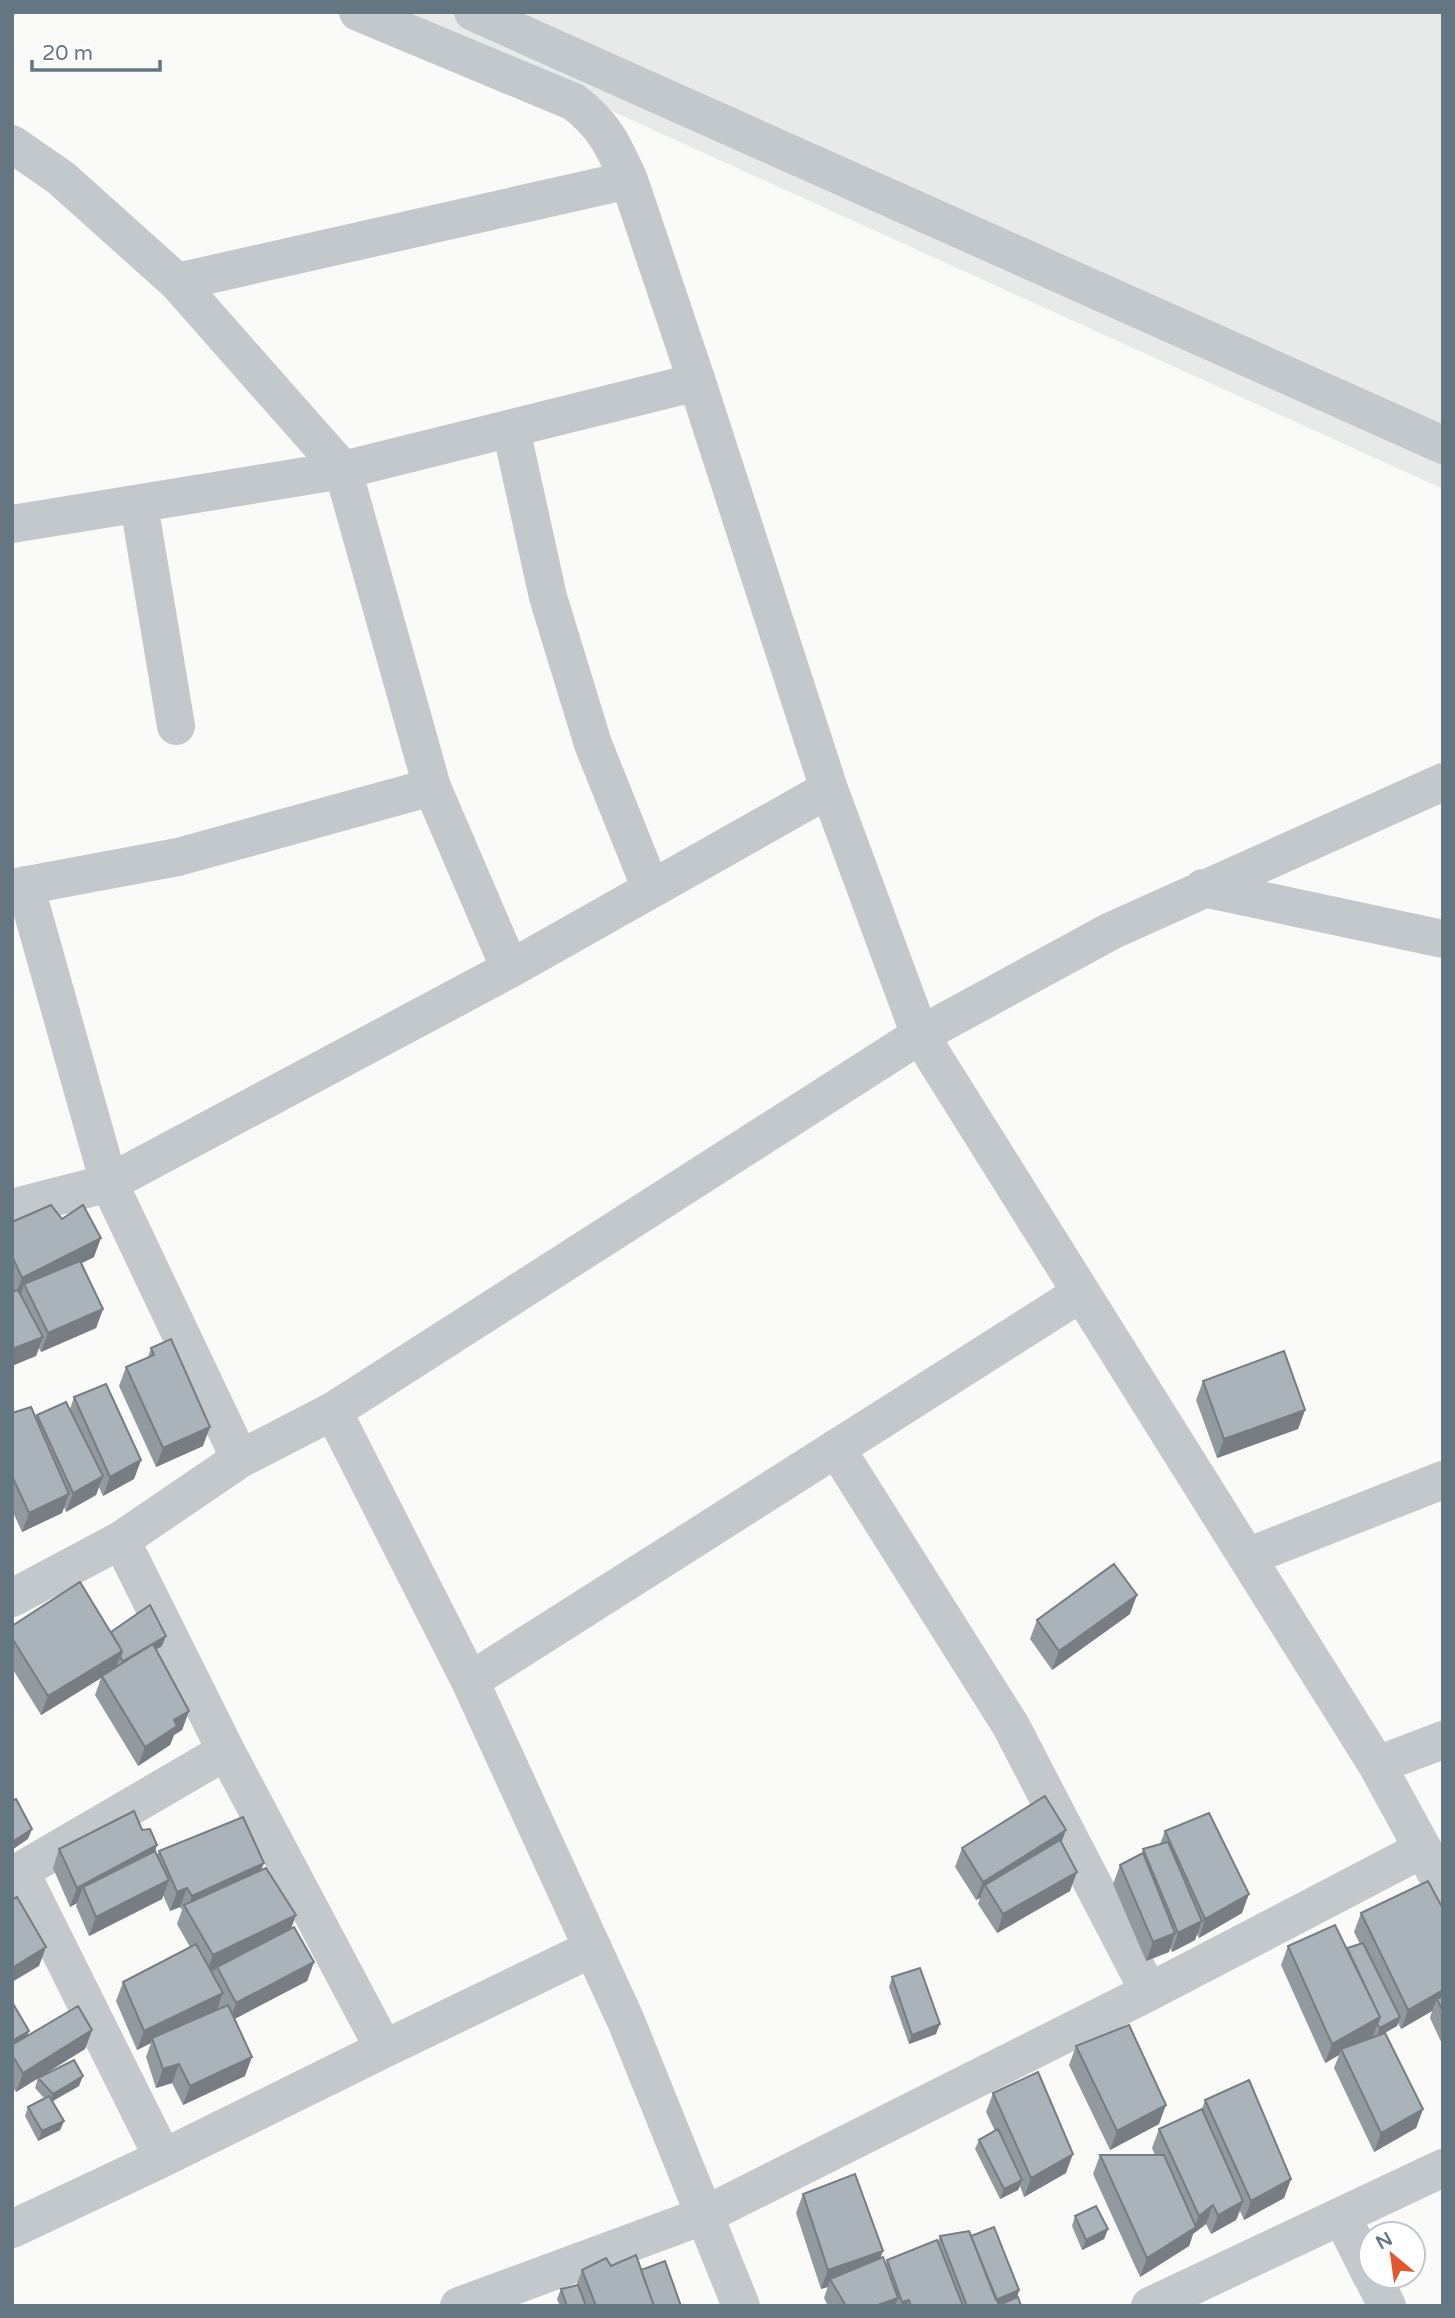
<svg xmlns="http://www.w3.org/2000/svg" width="1455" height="2318" font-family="'Varela Round',sans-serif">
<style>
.built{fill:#e8e9e9}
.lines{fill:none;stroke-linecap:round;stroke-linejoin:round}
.minor{stroke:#c3c8cc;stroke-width:38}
.wall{fill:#929a9f}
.shaded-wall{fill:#777d82}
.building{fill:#aab3b9;stroke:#777d82;stroke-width:2}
</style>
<rect width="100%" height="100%" fill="#fafaf8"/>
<path class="built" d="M394,12H1443V489Z"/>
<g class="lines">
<path class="minor" d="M358,12L574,102C605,126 613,145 629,180
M473,12L1443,445
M12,144L61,178L177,282L343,470
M177,282L629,180L697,382
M511,429L548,597L593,744L651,889
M139,505L176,726
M12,524L343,470
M25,885L109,1183L510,969
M12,888L178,857L432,787L343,470L697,382L829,789L510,969L432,787
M1203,888L1443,939
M12,1208L109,1183L240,1459
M333,1411L470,1681L626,2021L741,2306
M836,1448L1011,1726L1149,1992
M121,1540L226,1751
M1247,1557L1443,1480
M12,1598L121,1540L240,1459L333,1411L920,1035L829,789
M470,1681L1081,1293
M1443,1740L1377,1765L1443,1886
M1377,1765L920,1035L1111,931L1443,782
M20,1871L163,2158L384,2049
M12,1876L226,1751L384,2049L593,1948
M1342,2217L1371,2275
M12,2229L163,2158
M1372,2276L1387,2306
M459,2306L703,2216L1149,1992L1423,1849
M1150,2306L1443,2168"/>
</g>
<path class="wall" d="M12,1222L94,1257L82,1263L103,1309L96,1328L41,1352L39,1348L36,1356L12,1290Z
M151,1348L203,1446L156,1467L119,1386L126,1367L148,1357Z
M1203,1381L1305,1410L1298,1429L1217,1458L1196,1400Z
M74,1397L141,1460L134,1479L103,1496L99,1487L96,1495L66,1512L64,1507L62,1513L22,1532L12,1510V1413L36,1418L37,1415L70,1409Z
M1130,1614L1052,1670L1030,1639L1037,1620Z
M12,1626L111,1632L162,1646L156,1650L189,1711L182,1730L174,1735L170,1745L138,1766L95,1695L101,1678L41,1715L12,1668Z
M142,1830L157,1856L159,1851L261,1870L296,1915L291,1928L314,1962L307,1981L234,2019L245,2076L183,2105L172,2083L156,2088L146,2057L151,2043L137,2050L116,2001L123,1982L190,1947L177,1924L182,1910L180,1907L170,1911L163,1895L162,1899L89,1936L76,1906L77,1903L70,1907L53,1868L59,1849Z
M1165,1831L1242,1913L1199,1938L1197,1934L1195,1940L1172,1952L1170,1948L1169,1952L1146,1961L1113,1884L1120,1865L1142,1854L1143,1849L1160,1844Z
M1061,1843L1070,1891L997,1933L978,1904L980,1898L976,1900L955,1867L962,1848Z
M1443,1909V2046L1430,2018L1432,2011L1401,2029L1398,2023L1397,2026L1384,2033L1423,2109L1416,2128L1374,2152L1334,2068L1339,2055L1325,2063L1281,1965L1288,1946L1347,1948L1360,1944L1354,1932L1361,1913Z
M892,1977L936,2034L909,2044L889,1987Z
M12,2002L29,2031L27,2036L92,2030L85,2049L16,2092L12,2086Z
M1076,2046L1159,2124L1110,2150L1069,2065Z
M38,2078L79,2086L53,2101L64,2121L60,2130L38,2141L25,2116L28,2107L44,2098L35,2088Z
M993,2093L1066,2173L1024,2197L1020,2186L1018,2190L1000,2199L975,2149L979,2140L995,2131L986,2112Z
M1205,2100L1291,2179L1284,2198L1244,2220L1240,2211L1236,2220L1211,2234L1206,2224L1193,2234L1189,2246L1140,2277L1093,2174L1100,2155H1155L1152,2148L1159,2129L1202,2109Z
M803,2194L880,2258L886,2264L887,2260L938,2241L940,2236H971L1019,2290L1017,2298L1021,2306H828L824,2298L828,2286L821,2289L796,2213Z
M1075,2216L1108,2229L1104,2239L1082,2250L1072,2226Z
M611,2266L641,2270L681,2306H560L557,2299L561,2289L576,2286L582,2270Z"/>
<path class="shaded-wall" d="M101,1238L94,1257L27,1290L24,1284L21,1294L15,1296L22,1278Z
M103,1309L96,1328L41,1352L48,1333Z
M43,1337L36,1356L12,1366V1349Z
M1305,1410L1298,1429L1217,1458L1224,1439Z
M210,1427L203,1446L156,1467L163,1448Z
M141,1460L134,1479L103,1496L110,1477Z
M103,1476L96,1495L66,1512L73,1493Z
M69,1494L62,1513L22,1532L29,1513Z
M1137,1595L1130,1614L1052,1670L1059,1651Z
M166,1636L162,1646L119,1671L123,1661Z
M122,1651L115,1670L102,1676L101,1678L41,1715L48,1696Z
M189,1711L182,1730L174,1735L170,1745L138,1766L145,1747L174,1720Z
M32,1829L28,1839L12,1850V1842Z
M1066,1830L1059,1849L985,1885L980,1898L976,1900L983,1882Z
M157,1845L151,1864L83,1887L77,1903L70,1907L77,1888Z
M264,1863L257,1882L187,1910L192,1896Z
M1077,1872L1070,1891L997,1933L1003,1914Z
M169,1880L162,1899L89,1936L96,1917Z
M187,1888L180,1907L170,1911L177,1892Z
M1249,1894L1242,1913L1199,1938L1205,1919Z
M296,1915L289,1934L217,1967L216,1969L206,1974L213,1955Z
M1202,1921L1195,1940L1172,1952L1178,1933Z
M1175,1933L1169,1952L1146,1961L1153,1942Z
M46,1947L39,1966L12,1982V1968Z
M314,1962L307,1981L229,2022L236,2003Z
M1443,1990V2005L1437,1999L1432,2011L1401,2029L1408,2010Z
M223,1993L216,2012L152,2038L151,2043L137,2050L144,2031Z
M1380,2017L1373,2036L1343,2053L1341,2049L1339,2055L1325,2063L1332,2044Z
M1400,2017L1397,2026L1376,2038L1380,2028Z
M940,2024L936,2034L909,2044L912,2035Z
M92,2030L85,2049L16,2092L23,2073Z
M29,2031L25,2041L12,2048V2041Z
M252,2057L245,2076L183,2105L190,2086Z
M179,2064L172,2083L156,2088L163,2069Z
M83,2076L79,2086L49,2103L53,2094Z
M1166,2105L1159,2124L1110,2150L1117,2131Z
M1423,2109L1416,2128L1374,2152L1381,2133Z
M64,2121L60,2130L38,2141L42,2131Z
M1073,2154L1066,2173L1024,2197L1031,2178Z
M1291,2179L1284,2198L1244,2220L1251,2201Z
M1022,2180L1018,2190L1000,2199L1004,2189Z
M1243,2201L1236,2220L1211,2234L1218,2215Z
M1213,2205L1206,2224L1193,2234L1189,2246L1140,2277L1147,2258L1194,2228L1199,2216Z
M1108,2229L1104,2239L1082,2250L1086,2240Z
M883,2251L876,2270L830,2279L828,2287L821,2289L828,2270Z
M1019,2290L1016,2300L1001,2306H992L994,2301Z
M898,2298L895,2306H875Z
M909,2300L907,2306H901L902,2302Z"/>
<path class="building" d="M51,1205L62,1219L83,1205L101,1238L22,1278L12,1256V1222Z
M80,1261L103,1309L48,1333L24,1284Z
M18,1290L43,1337L12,1349V1292Z
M171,1339L210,1427L163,1448L126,1367L154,1355L151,1348Z
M1284,1351L1305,1410L1224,1439L1203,1381Z
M106,1384L141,1460L110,1477L74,1397Z
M66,1402L103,1476L73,1493L37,1415Z
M31,1407L69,1494L29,1513L12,1476V1413Z
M1114,1564L1137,1595L1059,1651L1037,1620Z
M80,1582L122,1651L48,1696L12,1638V1626Z
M150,1605L166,1636L123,1661L120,1657L122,1651L111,1632Z
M153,1644L189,1711L174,1720L177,1726L145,1747L102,1676Z
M1045,1796L1066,1830L983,1882L962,1848Z
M16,1799L32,1829L12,1842V1801Z
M134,1811L142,1830L150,1829L157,1845L77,1888L59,1849Z
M1209,1813L1249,1894L1205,1919L1165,1831Z
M243,1817L264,1863L192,1896L187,1888L177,1892L159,1851Z
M1060,1840L1077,1872L1003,1914L985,1885Z
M1168,1842L1202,1921L1178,1933L1143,1849Z
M155,1851L169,1880L96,1917L83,1887Z
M1143,1853L1175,1933L1153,1942L1120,1865Z
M266,1868L296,1915L213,1955L184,1905Z
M1428,1881L1443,1909V1990L1408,2010L1361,1913Z
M17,1897L46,1947L12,1968V1900Z
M1335,1925L1380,2017L1332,2044L1288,1946Z
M294,1927L314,1962L236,2003L217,1967Z
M1363,1943L1400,2017L1380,2028L1377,2024L1380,2017L1347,1948Z
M196,1944L223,1993L144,2031L123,1982Z
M920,1968L940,2024L912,2035L892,1977Z
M1443,1996V2012L1437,1999Z
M12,2002L29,2031L12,2041Z
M228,2005L252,2057L190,2086L179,2064L163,2069L152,2038Z
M78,2006L92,2030L23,2073L12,2055V2045Z
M1129,2025L1166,2105L1117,2131L1076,2046Z
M1385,2033L1423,2109L1381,2133L1341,2049Z
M74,2060L83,2076L53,2094L38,2078Z
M1038,2072L1073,2154L1031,2178L993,2093Z
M1249,2080L1291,2179L1251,2201L1205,2100Z
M49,2096L64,2121L42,2131L28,2107Z
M1202,2109L1243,2201L1218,2215L1213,2205L1199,2216L1159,2129Z
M998,2129L1022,2180L1004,2189L979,2140Z
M1100,2155H1164L1196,2227L1147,2258Z
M855,2174L883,2251L828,2270L803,2194Z
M1096,2206L1108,2229L1086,2240L1075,2216Z
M994,2227L1019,2290L996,2300L971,2236Z
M969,2231L999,2305L998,2306H967L940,2236Z
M937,2240L963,2306H911L909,2300L902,2302L887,2260Z
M636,2255L654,2306H596L582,2270L606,2258L611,2266Z
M883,2257L898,2298L875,2306H846L830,2279Z
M665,2261L681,2306H654L641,2270Z
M578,2285L586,2306H567L561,2289Z
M1018,2297L1021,2306H999V2305Z"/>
<rect width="1455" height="2318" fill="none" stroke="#657683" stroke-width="28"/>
<g transform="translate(1392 2255) rotate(331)"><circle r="33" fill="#ffffff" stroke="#c1c8cd" stroke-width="2"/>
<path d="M0-5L12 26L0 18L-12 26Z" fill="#e4572e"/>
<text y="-10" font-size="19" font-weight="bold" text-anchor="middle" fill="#657683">N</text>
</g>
<path d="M32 60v10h128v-10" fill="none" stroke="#657683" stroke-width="3.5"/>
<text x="42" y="60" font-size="21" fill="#657683" stroke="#ffffff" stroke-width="5" paint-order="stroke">20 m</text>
</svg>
